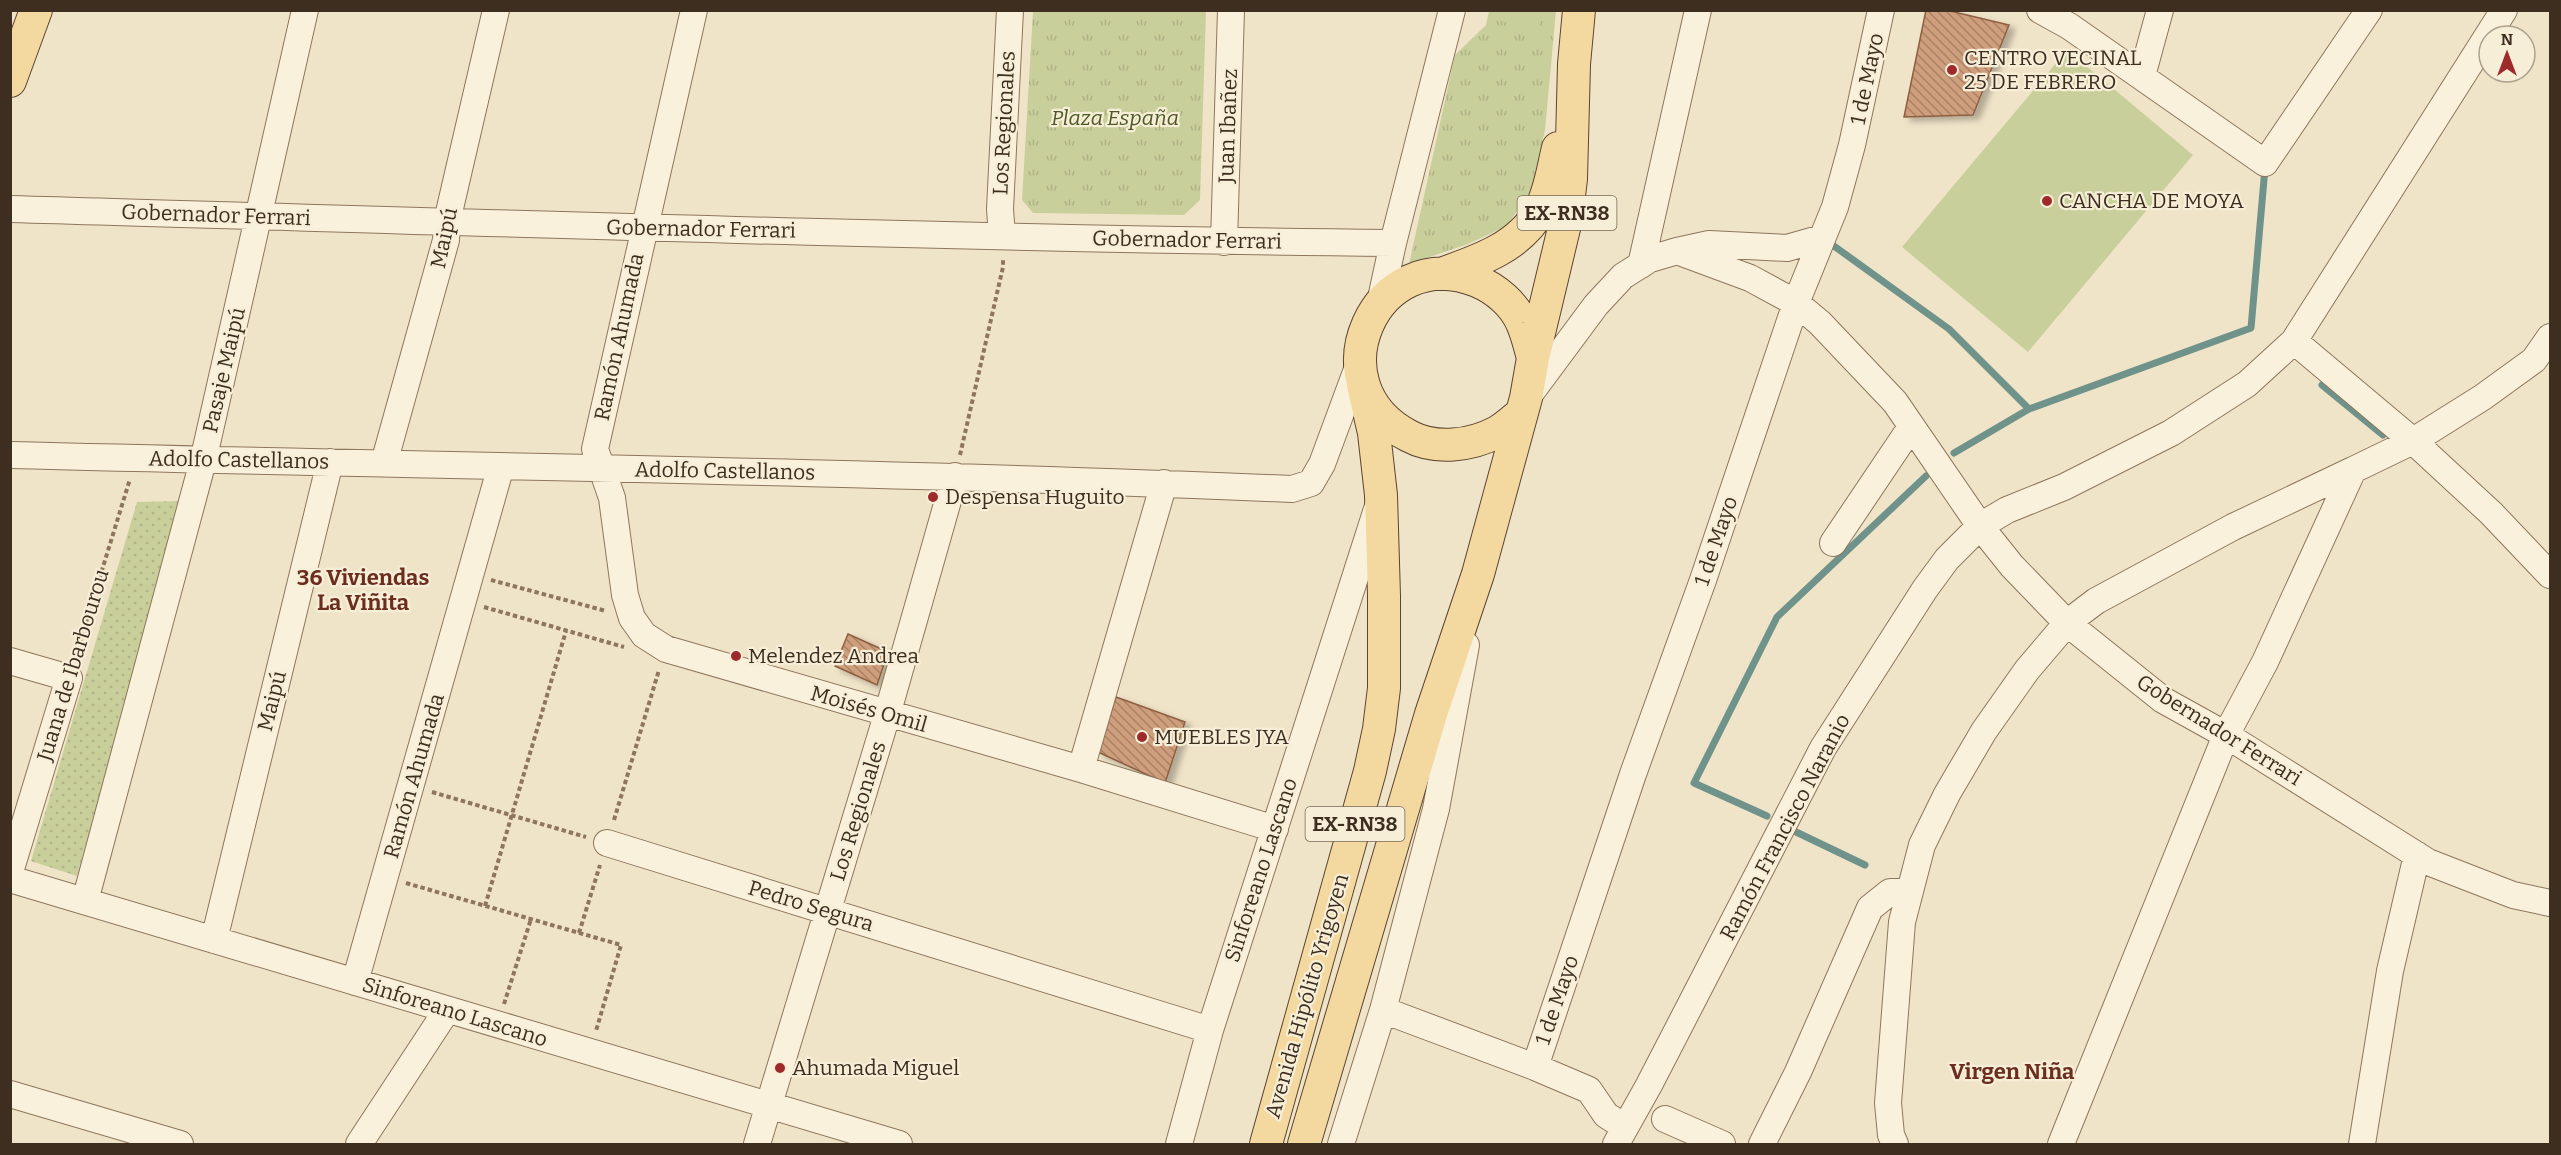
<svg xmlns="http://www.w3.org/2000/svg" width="2561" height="1155" font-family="Bitter,serif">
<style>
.grass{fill:url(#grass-dots)}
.park{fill:url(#park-tufts)}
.garden{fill:#c9cf9b}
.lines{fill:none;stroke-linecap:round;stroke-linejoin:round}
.stream{stroke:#6f938a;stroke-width:7}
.building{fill:url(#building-back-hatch);stroke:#8d5f41;stroke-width:1.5;filter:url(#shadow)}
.minor-casing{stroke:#8d765c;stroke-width:28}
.major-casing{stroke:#5b4430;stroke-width:34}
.path{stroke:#8d765c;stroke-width:4;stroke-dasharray:4.5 3;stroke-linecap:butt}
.minor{stroke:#faf1dc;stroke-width:26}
.major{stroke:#f3d9a0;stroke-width:32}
.poi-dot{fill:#9e2a2b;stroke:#f7eed8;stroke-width:2}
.labels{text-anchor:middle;stroke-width:4.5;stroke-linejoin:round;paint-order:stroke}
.shield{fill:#f7eed8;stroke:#756857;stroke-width:1.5}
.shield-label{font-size:20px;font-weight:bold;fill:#3d2e20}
.poi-label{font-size:21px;fill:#3d2e20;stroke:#f7eed8;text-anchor:start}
.street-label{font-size:21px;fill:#3d2e20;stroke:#f7eed8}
.park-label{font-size:21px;font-style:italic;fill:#4d5a26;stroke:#f7eed8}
.neighbourhood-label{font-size:22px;font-weight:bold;fill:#6b2e1e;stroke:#f7eed8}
</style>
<defs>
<pattern id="grass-dots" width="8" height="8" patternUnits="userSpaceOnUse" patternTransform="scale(1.5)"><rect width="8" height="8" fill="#c9cf9b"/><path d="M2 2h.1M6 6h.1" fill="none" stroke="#aeb285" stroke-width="1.8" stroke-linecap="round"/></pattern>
<pattern id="park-tufts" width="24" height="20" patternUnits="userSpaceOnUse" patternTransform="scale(1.5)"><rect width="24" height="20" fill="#c9cf9b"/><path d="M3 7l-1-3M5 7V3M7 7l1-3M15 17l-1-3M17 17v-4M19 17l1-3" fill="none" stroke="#aeb285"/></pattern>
<pattern id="building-back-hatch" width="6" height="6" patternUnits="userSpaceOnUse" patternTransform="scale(1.5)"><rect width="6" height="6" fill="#cf9f7d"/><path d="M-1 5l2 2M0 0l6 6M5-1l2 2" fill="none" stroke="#a98266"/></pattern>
<filter id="shadow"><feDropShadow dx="6" dy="4" stdDeviation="3" flood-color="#0004"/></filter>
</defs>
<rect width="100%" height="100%" fill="#f0e4c8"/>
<path class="grass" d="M182,501L77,876L31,861L137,502Z"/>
<path class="park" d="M1033,11H1206L1200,200L1184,215L1033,213L1022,200Z
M1489,11H1556L1545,130L1531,190L1507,226L1468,244L1409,264L1455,55L1486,25Z"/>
<path class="garden" d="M1494,11V10L1541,11L1537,29L1492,19Z
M2067,50L2193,155L2028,352L1902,247Z"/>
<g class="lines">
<path class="stream" d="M1827,241L1949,329L2029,409
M2322,385L2383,435
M1954,453L2029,409L2251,328L2265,168
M1767,816L1694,783L1777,617L1926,476
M1794,831L1865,865"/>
</g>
<path class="building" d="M1926,10H1946L2009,25L1973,115L1904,117Z
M848,634L888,652L877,685L835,666Z
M1116,697L1185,722L1165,783L1098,752Z"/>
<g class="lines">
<defs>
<path id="minor" d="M694,10L595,449L612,498L625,595L632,618L644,635L666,649L1081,769L1275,829
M2040,10L2069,26L2265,163L2369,10
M2142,76L2160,10
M10,209C471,222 932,238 1393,243
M1002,236L1000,209L1010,10
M1224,242L1231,10
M1677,251L1750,278L1796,303L1820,323L1895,402L1980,526L2012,566L2067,623L2163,700L2226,735L2428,862L2513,895L2550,903
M1641,265L1698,10
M1380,303L1393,243L1452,10
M2294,341L2413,441L2491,513L2550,575
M1527,398L1596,305L1623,276L1650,259L1677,251L1709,244L1787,248L1822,238
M10,455C438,466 865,471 1292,489L1311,483L1322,464L1359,364
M384,463L446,240L447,221L496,10
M1833,543L1911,427
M10,661L69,678L10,872
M1081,769L1164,483
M607,843L1210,1030
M10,879L899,1144
M85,901L203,461L305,10
M214,940L330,462
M355,982L501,466
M1383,1010L1535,1067L1589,1090L1606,1115L1625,1127
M1535,1067L1633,774L1703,580L1796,303L1835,207L1852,145L1881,10
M10,1094L180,1144
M1665,1119L1722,1144
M359,1144L447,1010
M757,1144L887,715L955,476
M1179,1144L1210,1030L1377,509
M1341,1144L1383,1010L1436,809L1466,645
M1616,1144L1649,1085L1823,748L1925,589L1947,559L1980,526L2007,510L2064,487L2171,433L2247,384L2294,341L2504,10
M1762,1144L1798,1072L1870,908L1890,892H1909
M1895,1144L1891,1135L1888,1103L1902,922L1922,845L1947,794L1984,731L2027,670L2067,623L2096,601L2233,527L2353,470
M2061,1144L2226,735L2265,662L2353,470L2413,441L2483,397L2534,360L2550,337
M2362,1144L2390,971L2417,855"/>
<path id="major" d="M10,81L36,10
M1441,274C1478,261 1520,247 1540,210C1550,192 1553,168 1558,148
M1522,413C1514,419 1506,427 1497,432C1471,446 1435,450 1409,436C1310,385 1376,240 1477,281C1496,289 1514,304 1522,323C1527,334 1530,347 1533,358
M1266,1144L1370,771L1379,729L1384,688V596L1381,495L1374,433L1363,385
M1304,1144L1431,714L1478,574L1526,398L1533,358L1566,220L1571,179L1574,64L1579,10"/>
</defs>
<use href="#minor" class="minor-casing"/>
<use href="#major" class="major-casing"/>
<path class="path" d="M960,455L1003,267V258
M491,580L606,611
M484,607L624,647
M75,658L130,479
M432,792L586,837
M614,820L659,670
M406,883L621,945L596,1031
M485,906L566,631
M579,933L600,865
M504,1004L531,919"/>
<use href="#minor" class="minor"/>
<use href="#major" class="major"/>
</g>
<g class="poi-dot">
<circle cx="1952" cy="70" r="6"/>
<circle cx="2047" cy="201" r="6"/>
<circle cx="933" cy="497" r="6"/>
<circle cx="736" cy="656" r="6"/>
<circle cx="1142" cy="737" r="6"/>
<circle cx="780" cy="1068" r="6"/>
</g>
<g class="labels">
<g class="shield">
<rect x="1517.5" y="196" width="99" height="34" rx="4.5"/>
<rect x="1305.5" y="807" width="99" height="34" rx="4.5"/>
</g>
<g class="shield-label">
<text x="1567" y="220">EX-RN38</text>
<text x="1355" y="831">EX-RN38</text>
</g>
<g class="poi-label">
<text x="1964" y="65">CENTRO VECINAL<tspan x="1964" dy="24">25 DE FEBRERO</tspan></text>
<text x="2059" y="208">CANCHA DE MOYA</text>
<text x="945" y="504">Despensa Huguito</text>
<text x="748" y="663">Melendez Andrea</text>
<text x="1154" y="744">MUEBLES JYA</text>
<text x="792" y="1075">Ahumada Miguel</text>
</g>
<g class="street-label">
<text transform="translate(1867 79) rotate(-78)" y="7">1 de Mayo</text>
<text transform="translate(1004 123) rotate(-87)" y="7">Los Regionales</text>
<text transform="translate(1228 126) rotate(-88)" y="7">Juan Ibañez</text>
<text transform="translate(216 215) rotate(2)" y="7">Gobernador Ferrari</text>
<text transform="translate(701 229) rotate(1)" y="7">Gobernador Ferrari</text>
<text transform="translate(444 238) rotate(-78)" y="7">Maipú</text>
<text transform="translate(1187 240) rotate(1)" y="7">Gobernador Ferrari</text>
<text transform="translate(619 337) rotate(-78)" y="7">Ramón Ahumada</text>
<text transform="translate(224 370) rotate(-77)" y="7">Pasaje Maipú</text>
<text transform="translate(239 460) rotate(1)" y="7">Adolfo Castellanos</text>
<text transform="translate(725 471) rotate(1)" y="7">Adolfo Castellanos</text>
<text transform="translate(1716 541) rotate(-71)" y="7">1 de Mayo</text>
<text transform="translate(73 665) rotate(-73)" y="7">Juana de Ibarbourou</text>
<text transform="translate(272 701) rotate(-76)" y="7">Maipú</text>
<text transform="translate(869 709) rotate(16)" y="7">Moisés Omil</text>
<text transform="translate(2219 730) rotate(32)" y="7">Gobernador Ferrari</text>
<text transform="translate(414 776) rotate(-74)" y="7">Ramón Ahumada</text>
<text transform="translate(858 811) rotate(-73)" y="7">Los Regionales</text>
<text transform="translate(1785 827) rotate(-62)" y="7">Ramón Francisco Naranio</text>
<text transform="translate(1261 870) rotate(-72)" y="7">Sinforeano Lascano</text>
<text transform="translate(811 906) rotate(17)" y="7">Pedro Segura</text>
<text transform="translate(1307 996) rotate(-74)" y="7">Avenida Hipólito Yrigoyen</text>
<text transform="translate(1557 1000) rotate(-71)" y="7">1 de Mayo</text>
<text transform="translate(455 1012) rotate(17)" y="7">Sinforeano Lascano</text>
</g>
<g class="park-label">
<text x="1115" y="125">Plaza España</text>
</g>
<g class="neighbourhood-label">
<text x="363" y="585">36 Viviendas<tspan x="363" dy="25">La Viñita</tspan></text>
<text x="2012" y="1079">Virgen Niña</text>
</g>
</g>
<rect width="2561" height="1155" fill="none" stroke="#3d2e20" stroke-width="24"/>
<g transform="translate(2507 54)"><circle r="28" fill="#f7eed8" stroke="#ada18e" stroke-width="1.5"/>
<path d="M0-4.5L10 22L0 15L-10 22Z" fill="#9e2a2b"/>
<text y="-9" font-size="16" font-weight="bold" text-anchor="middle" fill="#3d2e20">N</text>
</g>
</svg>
